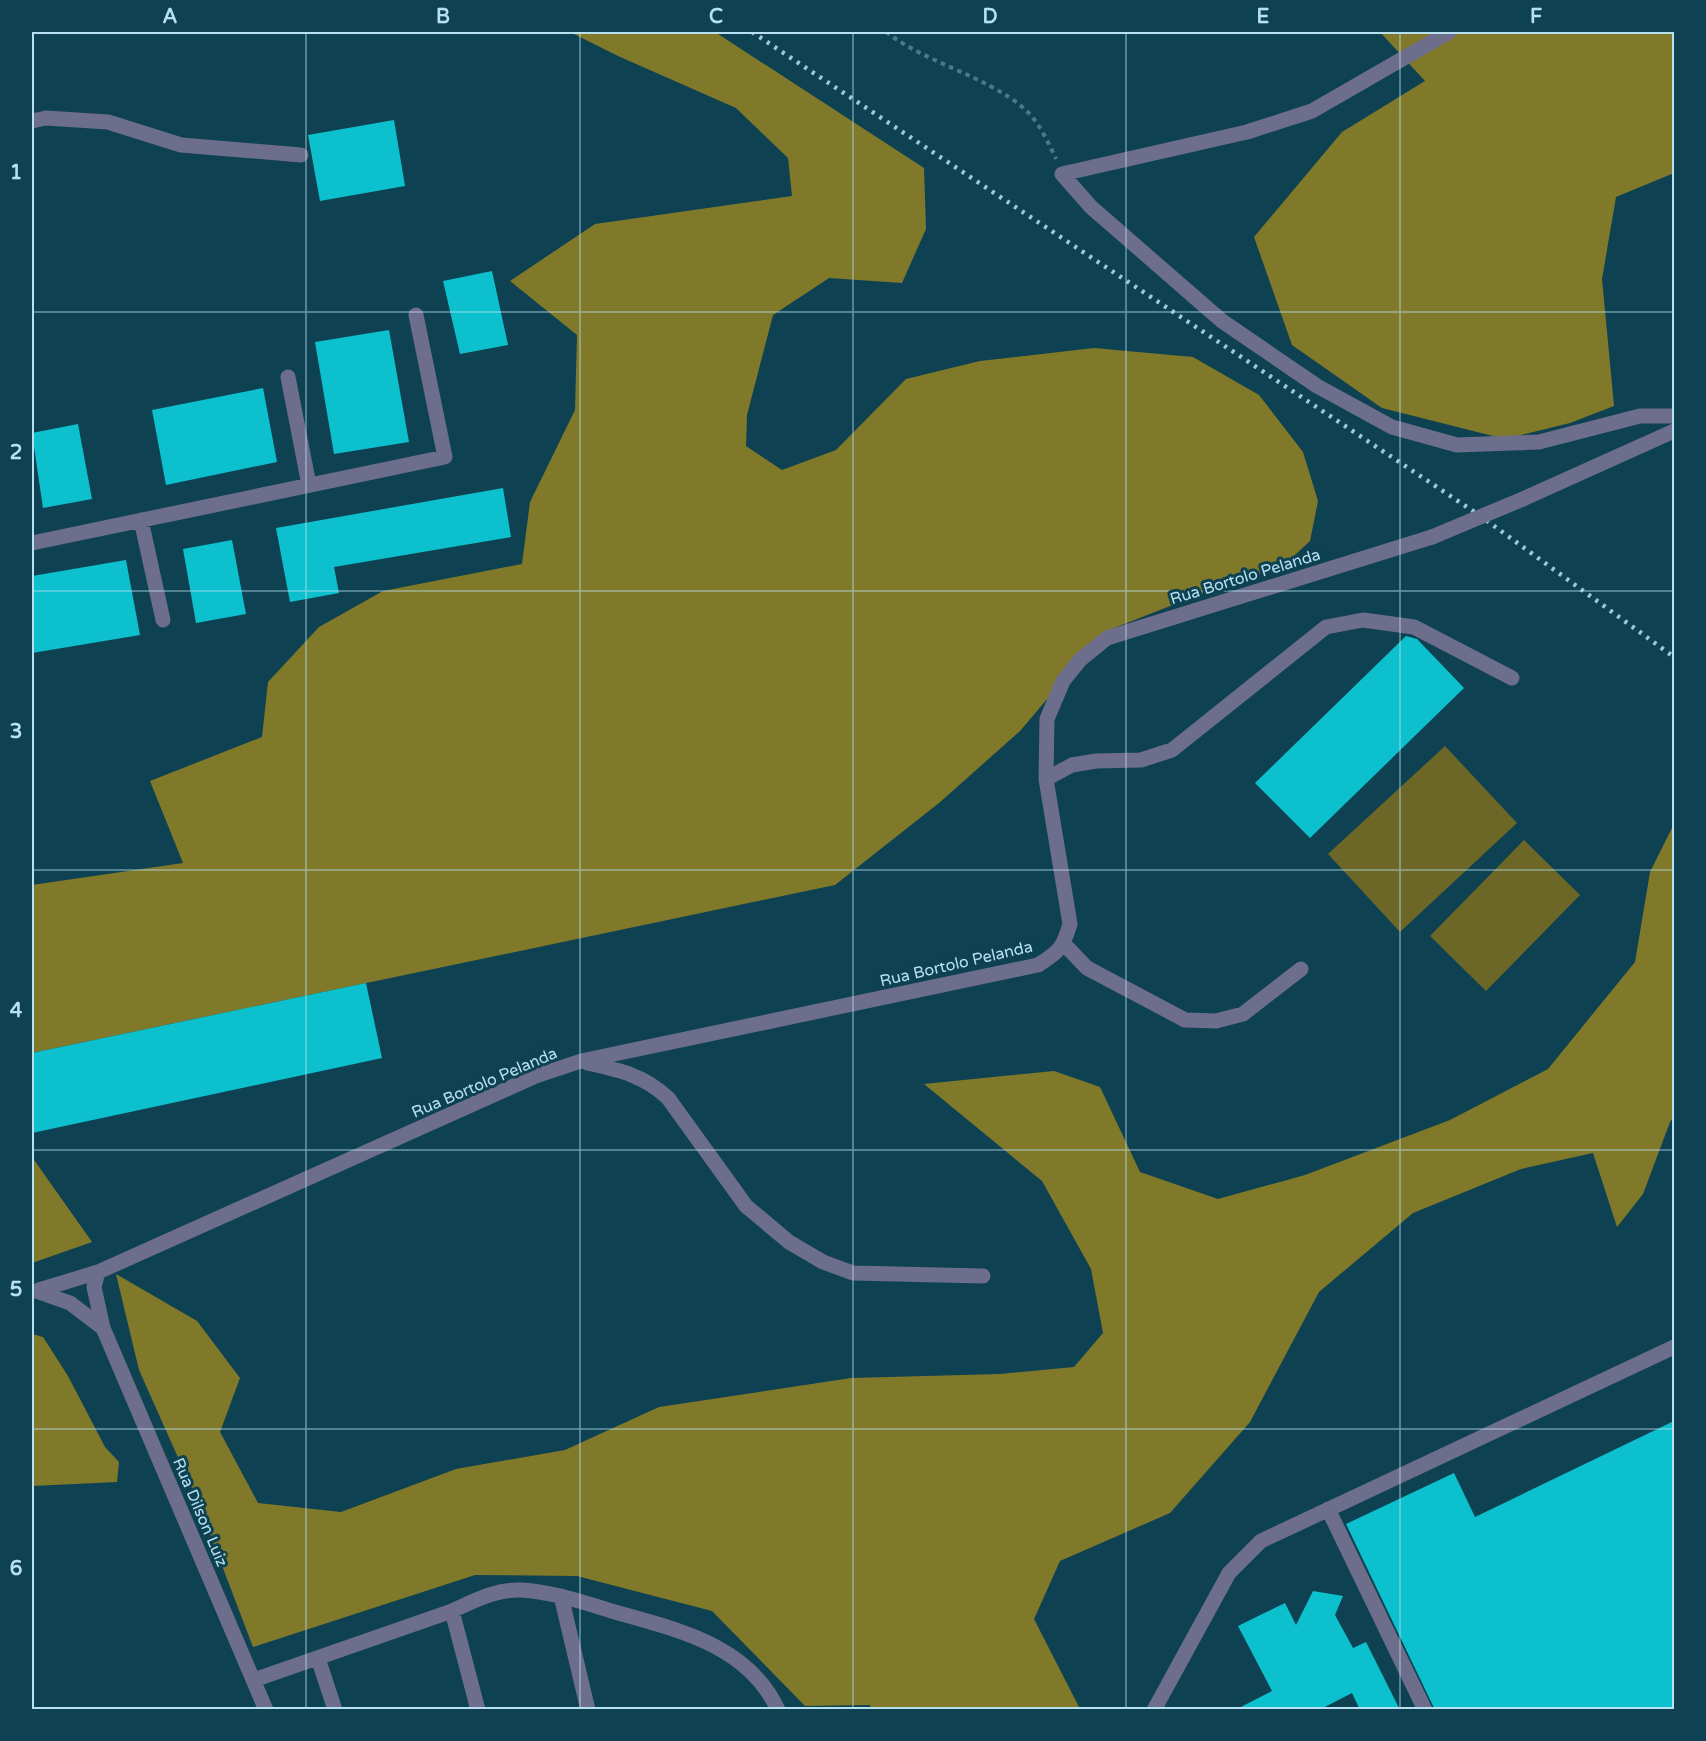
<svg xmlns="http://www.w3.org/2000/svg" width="1706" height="1741" font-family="'Varela Round',sans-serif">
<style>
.green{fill:#6c6627}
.forest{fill:#81792a}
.building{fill:#0cc0ce}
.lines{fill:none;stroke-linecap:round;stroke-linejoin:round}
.path{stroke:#487989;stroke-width:4;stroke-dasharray:4.5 4.5;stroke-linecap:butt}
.minor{stroke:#6d6e8b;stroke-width:15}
.rail{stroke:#9ec9da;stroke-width:4.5;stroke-dasharray:3 6;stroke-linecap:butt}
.minor-bridge{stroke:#6d6e8b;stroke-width:15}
.grid{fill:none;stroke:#b7e0f1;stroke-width:1.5;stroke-opacity:0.55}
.labels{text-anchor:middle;stroke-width:6;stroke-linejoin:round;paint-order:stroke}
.street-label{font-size:16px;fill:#b7e0f1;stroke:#0e4252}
.neatline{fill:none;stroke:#b7e0f1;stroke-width:2}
.grid-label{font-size:20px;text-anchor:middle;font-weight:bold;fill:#b7e0f1}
</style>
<rect width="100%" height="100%" fill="#0e4252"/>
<path class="green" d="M1445,746L1517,823L1400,932L1328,854Z
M1524,840L1580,895L1486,991L1430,936Z"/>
<path class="forest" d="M570,32H715L924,168L926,229L902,283L829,278L773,315L747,415L746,446L782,470L836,450L906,379L980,361L1094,348L1193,357L1259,395L1303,452L1318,501L1310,541L1282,567L1198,595L1104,632L1020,731L939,803L835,885L32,1053V885L183,863L150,781L262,737L268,682L319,627L383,591L522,564L530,502L575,410L577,335L510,281L595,224L792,196L788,158L736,108L618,56Z
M1380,32H1674V173L1616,197L1602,279L1614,406L1570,423L1505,439L1382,408L1292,345L1254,237L1342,132L1425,81Z
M1674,824V1116L1670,1122L1643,1194L1617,1227L1593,1153L1521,1169L1413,1213L1319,1292L1250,1422L1170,1513L1060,1561L1034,1619L1080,1709L871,1710L870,1705L805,1706L712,1611L577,1576L475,1575L253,1647L197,1500L139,1370L116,1274L197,1321L240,1378L220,1432L258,1503L341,1512L456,1469L565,1450L659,1407L851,1378L1000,1374L1074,1367L1103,1333L1091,1269L1042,1181L924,1084L1054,1071L1100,1087L1140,1172L1218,1199L1305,1175L1450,1120L1548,1069L1635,962L1650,872Z
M32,1157L92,1242L32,1263Z
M32,1334L43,1337L68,1376L105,1447L119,1462L117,1482L32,1486Z"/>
<path class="building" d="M394,120L405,186L320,201L308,135Z
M492,271L508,345L460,354L443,281Z
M389,330L409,442L334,454L315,342Z
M263,388L277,462L166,485L152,410Z
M78,424L92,499L43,508L32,433Z
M503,488L511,537L334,567L339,593L290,602L276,528Z
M232,540L246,614L196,623L183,549Z
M126,560L140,635L32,653V576Z
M1406,636L1417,639L1464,688L1310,838L1255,783Z
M366,983L382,1058L32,1133V1053Z
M1674,1421V1710H1435L1346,1524L1454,1473L1475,1517Z
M1313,1591L1343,1596L1335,1615L1353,1648L1366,1642L1400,1710H1360L1352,1693L1319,1710H1235L1272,1691L1238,1626L1285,1603L1296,1625Z"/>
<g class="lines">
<path class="path" d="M886,32C927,63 980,74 1020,105C1038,119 1047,140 1056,159"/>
<path class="minor" d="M1449,32L1312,111L1247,132L1062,174L1091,207L1222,321L1317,386L1392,427L1457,445L1539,442L1640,416H1674
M32,121L46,118L108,122L181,145L301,155
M288,377L309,485
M1523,499L1674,431
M141,520L163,620
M32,543L445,457L416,315
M1046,779L1072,765L1096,761L1141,760L1172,750L1326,627L1363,620L1414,627L1512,678
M1064,944L1087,968L1185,1020L1216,1021L1243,1014L1301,969
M587,1063C619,1070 644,1075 668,1098L746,1206L789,1242L823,1262L853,1273L983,1276
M98,1272L94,1287L103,1328L266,1710
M39,1290L98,1272L536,1076L581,1061L1038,965C1059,952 1063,948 1070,924L1046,779L1047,719L1063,681L1080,660L1107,638L1432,537
M36,1291L70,1303L103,1328
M1328,1509L1425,1710
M561,1596L588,1710
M452,1611C474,1601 496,1589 521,1590C554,1592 585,1603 615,1612C678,1630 748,1645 778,1710
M318,1658L335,1710
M254,1680L452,1611L478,1710
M1154,1710L1229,1573L1261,1541L1674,1347"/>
<path class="rail" d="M752,32L1479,515L1674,657"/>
<path class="minor-bridge" d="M1432,537L1523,499"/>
</g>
<path class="grid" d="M306,32V1710M580,32V1710M853,32V1710M1126,32V1710M1400,32V1710M32,312H1674M32,591H1674M32,870H1674M32,1150H1674M32,1429H1674"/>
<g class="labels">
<g class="street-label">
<text transform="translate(1245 576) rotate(-17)" y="6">Rua Bortolo Pelanda</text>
<text transform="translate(956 963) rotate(-13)" y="6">Rua Bortolo Pelanda</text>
<text transform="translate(484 1082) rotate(-23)" y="6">Rua Bortolo Pelanda</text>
<text transform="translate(201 1512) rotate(67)" y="6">Rua Dilson Luiz</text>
</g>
</g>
<rect width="1706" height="1741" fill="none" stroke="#0e4252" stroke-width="66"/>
<rect x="33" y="33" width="1640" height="1675" class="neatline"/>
<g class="grid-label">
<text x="170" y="23">A</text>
<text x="443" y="23">B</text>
<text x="716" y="23">C</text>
<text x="990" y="23">D</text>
<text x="1263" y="23">E</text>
<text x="1536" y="23">F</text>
<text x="16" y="179">1</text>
<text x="16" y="459">2</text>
<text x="16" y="738">3</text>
<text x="16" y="1017">4</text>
<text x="16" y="1296">5</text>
<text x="16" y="1575">6</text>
</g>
</svg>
